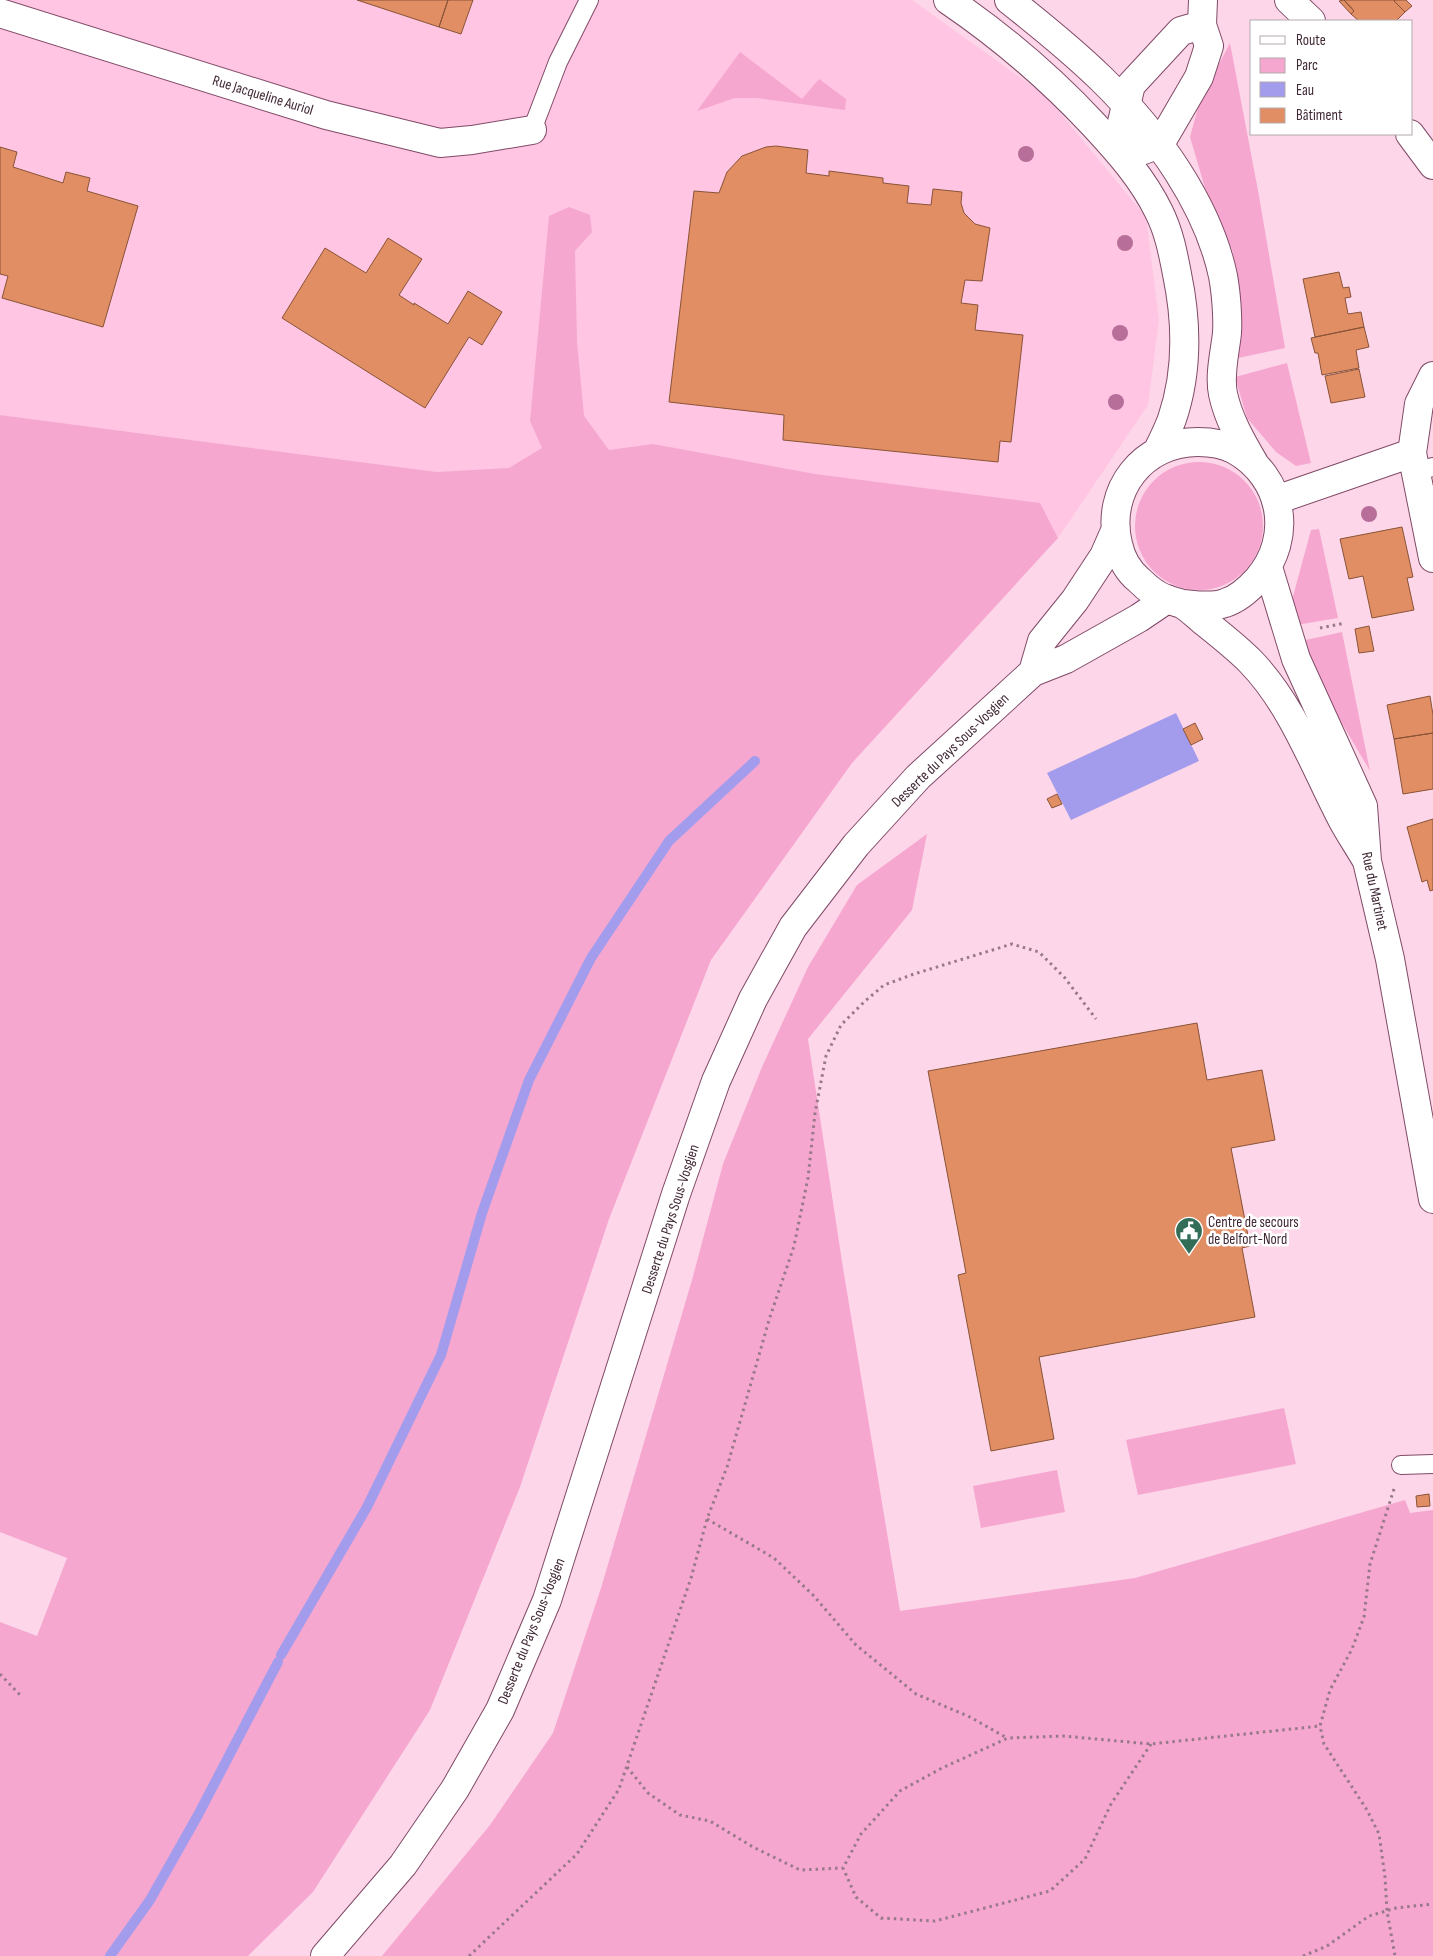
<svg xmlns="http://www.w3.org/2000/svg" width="1433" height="1956" font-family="'Sofia Sans Condensed',sans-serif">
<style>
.built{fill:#ffc5e2}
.green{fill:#f6a7d0}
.water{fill:#a39ced}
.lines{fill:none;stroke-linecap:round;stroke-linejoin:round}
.stream{stroke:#a39ced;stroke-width:10}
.building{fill:#e28e64;stroke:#895337}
.service-casing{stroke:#804a67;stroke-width:20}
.minor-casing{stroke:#804a67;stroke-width:30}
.secondary-casing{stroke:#804a67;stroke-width:30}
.path{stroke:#987989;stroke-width:3;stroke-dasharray:2.5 4;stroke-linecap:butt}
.service{stroke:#fff;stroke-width:18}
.minor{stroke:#fff;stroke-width:28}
.secondary{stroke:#fff;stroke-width:28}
.tree{fill:#b76e99}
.labels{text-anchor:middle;stroke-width:5;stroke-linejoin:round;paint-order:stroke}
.street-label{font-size:15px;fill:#402835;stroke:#fff}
.poi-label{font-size:15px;fill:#402835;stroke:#fff;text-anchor:start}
</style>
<rect width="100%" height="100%" fill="#fdd6e9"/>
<path class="built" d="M0,0H912L1046,96L1146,217L1159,320L1148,405L1058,538L437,472L0,415Z"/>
<path class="green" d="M1230,43L1259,196L1285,348L1238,358L1239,313L1233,252L1205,188L1190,137L1200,100Z
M740,52L802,99L819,79L846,99L845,110L757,98H735L697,111Z
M569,207L590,215L592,232L575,251L577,342L584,416L609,450L653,444L815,474L1040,503L1058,538L852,763L711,960L609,1219L520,1487L430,1710L313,1892L248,1956H0V1622L37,1636L67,1558L0,1532V415L437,472L509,468L542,448L530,421L549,216Z
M1287,363L1311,463L1296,466L1276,452L1247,418L1235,377Z
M1135 526a64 64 0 1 1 128 0a64 64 0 1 1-128 0Z
M1319,529L1338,618L1296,625L1292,600L1311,530Z
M1342,632L1370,771L1320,686L1301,641Z
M927,834L912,910L808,1039L843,1268L900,1611L1135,1578L1405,1500L1410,1513L1433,1510V1956H382L490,1825L553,1733L601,1588L692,1280L723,1164L762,1067L808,967L857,885Z
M1284,1408L1296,1464L1138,1495L1126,1440Z
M1057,1470L1065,1512L981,1528L973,1486Z"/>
<path class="water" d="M1176,713L1199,761L1071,820L1047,773Z"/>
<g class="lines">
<path class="stream" d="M281,1655L367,1507L441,1355L482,1213L529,1080L591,958L669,841L755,761
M110,1956L150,1900L198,1815L278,1662"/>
</g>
<path class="building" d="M357,0H448L439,27Z
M448,0H473L461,34L439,27Z
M1344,0H1395L1394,1L1405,12L1396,21H1359L1351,14L1354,11Z
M1344,0L1354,11L1351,14L1339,1Z
M1395,0H1406L1412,6L1405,12L1394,1Z
M776,146L808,150L806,173L829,176V171L883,178V183L909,186L907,203L931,205L933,189L962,192L961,203L964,213L975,224L990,228L982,281L965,280L961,303L978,305L975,330L1023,335L1011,442L1000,441L998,462L783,440L784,415L669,402L694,191L719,193L727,172L742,156L766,147Z
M0,147L17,152L13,167L63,183L66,172L90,178L87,191L138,206L103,327L2,298L8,276L0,274Z
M388,238L422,259L399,295L414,305V303L448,324L468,291L502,312L482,345L469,337L425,408L282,318L325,248L366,273Z
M1339,272L1343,288L1349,287L1351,297L1345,298L1348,314L1361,312L1364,327L1315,337L1303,279Z
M1364,327L1369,347L1356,350L1359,368L1322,375L1318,353H1315L1311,338Z
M1359,369L1365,397L1331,403L1325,376Z
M1402,527L1413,577L1407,578L1414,610L1372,618L1363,576L1349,579L1340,539Z
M1369,626L1374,651L1359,653L1355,629Z
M1430,696L1433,715V733L1394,739L1387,705Z
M1195,723L1203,739L1191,745L1183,729Z
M1433,733V789L1403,794L1394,739Z
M1057,794L1062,804L1052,808L1047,799Z
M1433,819V890L1430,891L1427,880L1422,882L1407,827Z
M1197,1023L1207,1080L1262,1070L1275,1140L1231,1148L1250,1246L1242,1248L1255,1317L1039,1357L1054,1439L991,1451L958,1275L966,1273L928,1071Z
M1429,1494L1430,1506L1417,1507L1416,1496Z"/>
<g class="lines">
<defs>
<path id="service" d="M532,130L558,62L589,0
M1416,471L1433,467
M1401,1465L1433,1464"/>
<path id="minor" d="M1289,0L1311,21
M0,13L326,115L440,143L472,140L532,130
M1131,85L1122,122L1124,157L1160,144L1199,77L1209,46L1202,25L1203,0
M1131,85L1181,31L1202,25
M1410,134L1433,165
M1433,376L1419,404L1412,453L1433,558
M1276,500L1412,453"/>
<path id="secondary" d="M948,0C1001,36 1051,79 1094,125C1119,152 1143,179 1159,212C1169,232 1173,253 1177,274C1187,322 1188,372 1172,419C1168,430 1163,440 1158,450
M1009,0C1076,53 1132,100 1178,172C1199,205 1215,238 1223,276C1226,292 1228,317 1227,333C1225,352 1219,375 1223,394C1228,418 1241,441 1254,463
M1268,567L1296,659L1363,806L1367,861L1390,959L1433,1199
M1183,604C1196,605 1212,608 1225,603C1238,599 1249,589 1258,579C1294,537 1283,477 1235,450C1224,444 1210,442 1198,442C1143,442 1105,490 1118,544C1121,558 1128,571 1139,580C1147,588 1155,595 1166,599C1171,601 1177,602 1182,604C1189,608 1196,615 1202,620C1218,633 1235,646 1250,661C1293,705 1315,768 1343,821C1350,834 1359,847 1367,861
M1033,672L1042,641L1075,600L1104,556L1115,531
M325,1956L403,1865L455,1789L500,1710L547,1600L676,1194L716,1081L753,999L793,927L856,845L918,777L1033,672L1066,659L1139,618L1167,599"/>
</defs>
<use href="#service" class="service-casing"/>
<use href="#minor" class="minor-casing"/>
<use href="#secondary" class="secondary-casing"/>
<path class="path" d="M1320,628L1345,623
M1394,1489L1370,1564L1364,1617L1352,1649L1330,1690L1320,1726L1324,1744L1367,1810L1379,1834L1385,1877L1387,1911L1395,1956
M707,1519L774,1558L813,1595L856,1645L916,1694L970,1717L1007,1738
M0,1674L21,1696
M1151,1744L1111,1804L1085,1859L1050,1891L935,1921L881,1918L856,1897L843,1868L861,1834L900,1791L942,1768L1008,1738L1063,1736L1151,1744L1320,1726
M627,1767L648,1793L680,1815L710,1821L753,1847L800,1870L843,1868
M469,1956L577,1854L619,1789L691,1578L707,1519L727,1467L769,1320L794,1246L808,1178L815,1113L826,1056L841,1025L864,1002L884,985L914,974L1012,944L1039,952L1065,978L1096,1019
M1303,1956L1327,1946L1369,1916L1396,1908L1433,1904"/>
<use href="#service" class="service"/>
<use href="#minor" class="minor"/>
<use href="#secondary" class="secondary"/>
</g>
<g class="tree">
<circle cx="1026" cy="154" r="8"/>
<circle cx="1125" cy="243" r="8"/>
<circle cx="1120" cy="333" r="8"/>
<circle cx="1116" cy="402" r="8"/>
<circle cx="1369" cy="514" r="8"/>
</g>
<defs>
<symbol id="civic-pin" viewBox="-11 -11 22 30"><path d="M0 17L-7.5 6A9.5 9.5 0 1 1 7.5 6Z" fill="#326d58" stroke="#fff"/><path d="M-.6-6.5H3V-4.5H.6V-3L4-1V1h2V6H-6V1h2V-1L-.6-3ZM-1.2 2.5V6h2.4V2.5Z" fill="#fff"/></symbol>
</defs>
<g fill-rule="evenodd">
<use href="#civic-pin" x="1173" y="1215" width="32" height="43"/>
</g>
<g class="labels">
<g class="street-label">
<text transform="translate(263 95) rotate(17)" y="5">Rue Jacqueline Auriol</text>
<text transform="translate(950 750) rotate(-44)" y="5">Desserte du Pays Sous-Vosgien</text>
<text transform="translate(1375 891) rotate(78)" y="5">Rue du Martinet</text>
<text transform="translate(670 1219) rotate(-72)" y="5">Desserte du Pays Sous-Vosgien</text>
<text transform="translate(531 1631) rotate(-68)" y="5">Desserte du Pays Sous-Vosgien</text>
</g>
<g class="poi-label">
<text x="1208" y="1227">Centre de secours<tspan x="1208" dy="17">de Belfort-Nord</tspan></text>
</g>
</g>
<rect x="1250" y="20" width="162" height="115" fill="#ffffff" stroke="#b3a9ae"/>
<rect x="1260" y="36" width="25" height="8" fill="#ffffff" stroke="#b3a9ae"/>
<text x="1296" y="45" font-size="15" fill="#402835">Route</text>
<rect x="1260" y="58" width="25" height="15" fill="#f6a7d0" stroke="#b3a9ae"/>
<text x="1296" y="70" font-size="15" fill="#402835">Parc</text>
<rect x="1260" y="82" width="25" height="15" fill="#a39ced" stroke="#b3a9ae"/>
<text x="1296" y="95" font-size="15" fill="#402835">Eau</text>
<rect x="1260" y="108" width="25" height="15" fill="#e28e64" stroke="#b3a9ae"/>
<text x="1296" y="120" font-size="15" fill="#402835">Bâtiment</text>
</svg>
